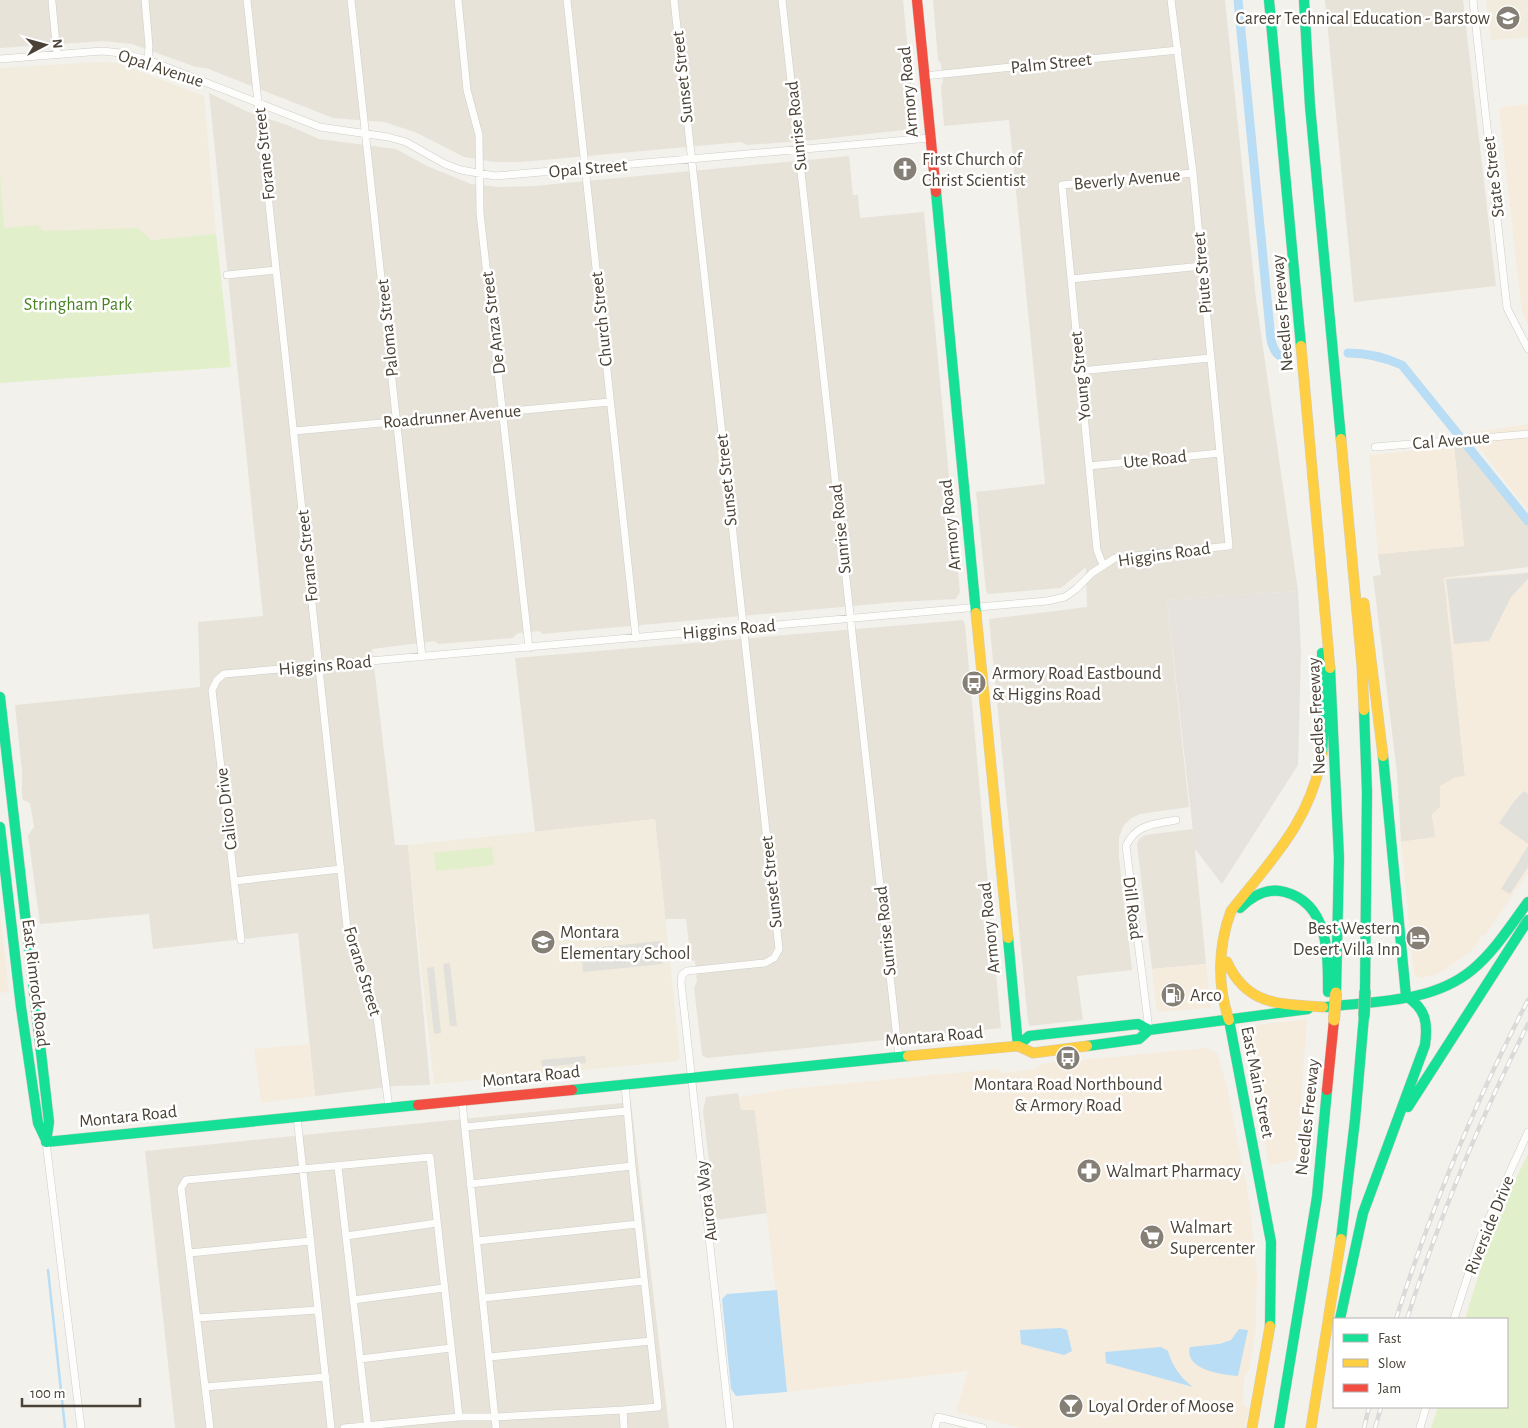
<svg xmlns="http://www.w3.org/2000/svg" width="1528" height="1428" font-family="'Alegreya Sans',sans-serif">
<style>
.residential{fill:#e7e3d9}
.commercial{fill:#f6ecde}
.industrial{fill:#e6e2dd}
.education{fill:#f1ecdd}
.green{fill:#e1efca}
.parking{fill:#e2e0db}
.water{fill:#b9ddf4}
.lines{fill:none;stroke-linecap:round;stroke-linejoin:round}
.stream{stroke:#b9ddf4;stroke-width:2.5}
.canal{stroke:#b9ddf4;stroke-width:9}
.street-casing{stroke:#cfcdc8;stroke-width:8}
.fast-casing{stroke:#d3cec2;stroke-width:11}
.slow-casing{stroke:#d3cec2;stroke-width:11}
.jam-casing{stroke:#d3cec2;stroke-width:11}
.street{stroke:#fdfdfc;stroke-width:7}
.fast{stroke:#16e098;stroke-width:10}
.slow{stroke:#ffcf43;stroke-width:10}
.jam{stroke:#f24e42;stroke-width:10}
.rail-casing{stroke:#dadad9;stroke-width:4.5}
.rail{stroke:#fff;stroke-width:2.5;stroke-dasharray:8;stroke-linecap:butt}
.fast-bridge-casing{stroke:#cdbea5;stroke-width:12;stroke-linecap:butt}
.slow-bridge-casing{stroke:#cdbea5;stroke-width:12;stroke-linecap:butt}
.fast-bridge{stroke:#16e098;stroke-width:11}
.slow-bridge{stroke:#ffcf43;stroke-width:11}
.labels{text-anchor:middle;stroke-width:5;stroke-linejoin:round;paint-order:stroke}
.poi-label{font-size:18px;fill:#4a4236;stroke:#fff;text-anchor:start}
.street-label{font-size:18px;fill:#4a4236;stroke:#fff}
.park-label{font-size:18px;fill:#498223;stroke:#fff}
</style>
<rect width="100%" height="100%" fill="#f3f1ec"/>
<path class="residential" d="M0,0H903L915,123L913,129L814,140L747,145L741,142L521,162H495L464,157L415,132L384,122L333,118L206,68L196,67L132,44L103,41L0,48Z
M933,0H1225L1256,299L1298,591L1167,600L1189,807L1140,814L1130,819L1124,825L1119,837V857L1132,970L1077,976L1083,1020L1030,1026L1028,1022L989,619L1087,607L1086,567L1061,588L988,594L986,591L976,492L1045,484L1009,120L944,126L941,87L943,82L941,64L938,60Z
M1325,0H1463L1496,286L1354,302Z
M209,93L248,112L287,125L319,139L396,149L427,166L471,184L500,187L534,186L849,156L853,195H858L860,218L924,212L960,592L956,599L897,602L542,634L540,631L518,633L513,638L438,644L435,641L372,649L395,845H408L430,1085L396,1086L315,1096L298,933L153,949L149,914L40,924L28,835L34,827L30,803L23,800L22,796V772L15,705L200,687L198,622L263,616Z
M1462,445L1528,526V567L1444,578L1465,776L1441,791L1440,807L1432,815L1436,837L1401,842L1397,773L1373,576L1381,575L1378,554L1464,546L1454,447Z
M963,620L965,624L1001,1028L707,1058L702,1055L694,988L697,981L695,961L691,960L686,919H665L655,819L535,832L515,658Z
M1193,829L1206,964L1152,969L1137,845L1139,839L1145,835Z
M738,1093L741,1110H755L768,1213L716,1220L703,1111L706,1097Z
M631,1102L669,1428H175L145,1151Z"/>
<path class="commercial" d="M1528,104V326L1522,312L1499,110L1501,107Z
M1528,424V511L1468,433Z
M1454,447L1464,546L1378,554L1369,455Z
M1528,572V873L1484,937L1482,933L1479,942L1469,953L1436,975L1420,978L1414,974L1401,842L1435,837L1432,815L1440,807V786L1456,777L1465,776L1444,578Z
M0,911L9,992L0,993Z
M1206,964L1211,1008L1157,1012L1152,969Z
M1307,1019L1297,1159L1269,1165L1245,1039L1247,1033L1256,1025Z
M309,1044L315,1096L261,1103L254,1049Z
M1207,1048L1217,1053L1227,1086L1250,1205L1257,1273L1256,1329L1249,1370L1244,1378L1243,1405L1249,1408L1245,1428H1021L956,1412L968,1371L787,1392L755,1110H741L739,1097L787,1089L998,1069L1002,1073L1035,1069L1040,1064Z"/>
<path class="industrial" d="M1298,591L1301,653L1298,765L1222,884L1195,849L1167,600Z"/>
<path class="education" d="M1486,0H1528V37L1491,40Z
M99,62L118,63L204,96L216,234L151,240L42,231L38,225L4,228L0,170V68Z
M655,819L680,1058L678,1061L434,1084L408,845Z"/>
<path class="green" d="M0,171L4,228L38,225L43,231L137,228L151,240L216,234L231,367L0,383Z
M492,847L494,865L436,871L434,853Z
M1528,1154V1428H1431L1438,1407H1507V1319H1465L1496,1219Z"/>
<path class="parking" d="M1528,573V579L1511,597L1489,641L1454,644L1446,579Z
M1524,791L1528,794V844L1499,823L1515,800Z
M1528,846V867L1510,894L1501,889Z
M660,941L663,964L583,972L581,949Z
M450,963L457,1026H450L443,964Z
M434,967L441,1033L434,1034L427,968Z
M585,1056L586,1063L542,1067L541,1060Z"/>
<path class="water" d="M777,1290L787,1392L736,1396L731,1389L722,1299L727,1294Z
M1061,1328L1067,1330L1072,1351L1064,1355L1021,1344L1020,1330Z
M1239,1329L1248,1330L1238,1376C1224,1375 1183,1370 1190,1347L1219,1344L1231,1340Z
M1161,1347L1168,1351C1173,1367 1180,1377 1193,1387L1106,1363L1105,1352Z"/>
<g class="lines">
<path class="stream" d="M48,1270L65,1428"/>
<path class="canal" d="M1238,0L1271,340C1274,351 1277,358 1289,358
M1348,353C1368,353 1384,357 1402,365L1528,521"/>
<defs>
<path id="street" d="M145,0L149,46L148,60
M247,0L347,928L354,952L376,1009L389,1108
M351,0L422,657
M458,0L467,90L479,135L480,213L529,648
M567,0L636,638
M674,0L779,949L774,958L765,963L687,971L682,975L681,982L730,1428
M782,0L899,1057
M1473,0L1507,308L1528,349
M52,2L57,54
M0,59L102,51L121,53L148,60L320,127L388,137L406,142L445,164L461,170L495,176L930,138
M924,76L1178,50
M227,275L276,270
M1071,279L1202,266
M1080,371L1210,358
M294,431L610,402
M1375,447L1528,434
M1089,466L1220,453
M1103,565L1097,550L1062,185L1193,173
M235,881L341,869
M241,940L212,690L217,680L224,674L1047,601L1065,597L1076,589L1092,573L1115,558L1229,546L1193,173L1171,0
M1149,1030L1126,846C1136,824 1155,824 1176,820
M462,1101L496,1428
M297,1117L331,1428
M465,1127L627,1111
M46,1142L81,1428
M338,1167L368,1428
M470,1184L632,1166
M346,1236L437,1223
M477,1241L638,1224
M189,1253L311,1241
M483,1298L644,1281
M353,1300L444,1288
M197,1318L318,1310
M1454,1319L1480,1238L1528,1132
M489,1357L651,1341
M360,1359L451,1348
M205,1387L326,1377
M459,1417H495L623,1410
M210,1428L181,1188L186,1180L430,1157L459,1417L344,1428
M624,1428L623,1410L658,1407L632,1166L625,1084
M935,1428L938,1417L983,1428
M1420,1428L1426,1407"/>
<path id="fast" d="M1269,0L1301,346
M1304,0L1310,106L1341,439
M936,192L976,613
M1330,668L1339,858L1336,993
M0,697L49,1122L46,1142
M1364,710L1367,792L1365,991
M1322,754L1324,720L1322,653
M0,827L21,1007L38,1123L46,1140
M1240,908C1252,896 1267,887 1285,892C1329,904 1328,954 1328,992
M1008,938L1018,1046
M1326,1007C1375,1001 1432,1003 1472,970C1494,952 1511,925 1528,902
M1229,1020L1271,1242L1270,1326
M1018,1046L1029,1036L1138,1024L1149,1030L1308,1009
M1087,1046L1139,1039L1149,1030
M572,1090L908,1056
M1408,1107L1528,920
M46,1142L418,1105
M1341,1239L1355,1120L1364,1016
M1340,1319L1363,1213L1425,1045C1428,1022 1426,1009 1406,996L1383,756
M1279,1428L1317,1197L1327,1090"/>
<path id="slow" d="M1301,346L1330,668
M1341,439L1362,667L1364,710
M1364,603L1383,756
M976,613L1008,938
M1227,962C1247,1006 1280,1004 1323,1007
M1229,1020C1217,985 1218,946 1231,911C1271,860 1311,821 1322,754
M908,1056L1018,1046L1033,1053L1087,1046
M1252,1428L1270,1326
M1311,1428L1341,1239"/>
<path id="jam" d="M917,0L936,192
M1327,1090L1334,1020
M418,1105L572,1090"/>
</defs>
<use href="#street" class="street-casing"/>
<use href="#fast" class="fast-casing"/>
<use href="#slow" class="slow-casing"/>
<use href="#jam" class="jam-casing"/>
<use href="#street" class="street"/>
<use href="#fast" class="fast"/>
<use href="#slow" class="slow"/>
<use href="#jam" class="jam"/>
<defs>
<path id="rail" d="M1396,1319C1431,1209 1475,1102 1528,1000
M1407,1319C1439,1218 1480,1119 1528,1024
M1364,1428L1369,1407
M1375,1428L1381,1407"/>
</defs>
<use href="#rail" class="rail-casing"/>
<use href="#rail" class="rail"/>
<defs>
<path id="fast-bridge" d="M1364,1016L1365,991"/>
<path id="slow-bridge" d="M1334,1020L1336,993"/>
</defs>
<use href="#fast-bridge" class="fast-bridge-casing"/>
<use href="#slow-bridge" class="slow-bridge-casing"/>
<use href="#fast-bridge" class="fast-bridge"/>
<use href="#slow-bridge" class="slow-bridge"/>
</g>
<defs>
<symbol id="school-disc" viewBox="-11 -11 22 22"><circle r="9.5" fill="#857f76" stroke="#fff"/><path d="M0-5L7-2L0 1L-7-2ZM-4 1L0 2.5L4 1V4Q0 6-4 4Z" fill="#fff"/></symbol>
<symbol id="church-disc" viewBox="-11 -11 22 22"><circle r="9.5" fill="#857f76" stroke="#fff"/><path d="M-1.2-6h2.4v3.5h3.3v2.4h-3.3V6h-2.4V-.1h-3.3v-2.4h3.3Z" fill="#fff"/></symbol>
<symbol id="bus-disc" viewBox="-11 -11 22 22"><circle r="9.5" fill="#857f76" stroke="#fff"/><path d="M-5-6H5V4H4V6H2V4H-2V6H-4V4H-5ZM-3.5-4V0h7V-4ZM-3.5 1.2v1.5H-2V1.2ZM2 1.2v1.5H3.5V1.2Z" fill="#fff"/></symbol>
<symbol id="hotel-disc" viewBox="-11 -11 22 22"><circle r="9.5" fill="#857f76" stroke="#fff"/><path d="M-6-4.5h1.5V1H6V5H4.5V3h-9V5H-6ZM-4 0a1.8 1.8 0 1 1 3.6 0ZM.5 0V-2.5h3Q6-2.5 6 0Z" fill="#fff"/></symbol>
<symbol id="fuel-disc" viewBox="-11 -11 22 22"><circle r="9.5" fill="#857f76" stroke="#fff"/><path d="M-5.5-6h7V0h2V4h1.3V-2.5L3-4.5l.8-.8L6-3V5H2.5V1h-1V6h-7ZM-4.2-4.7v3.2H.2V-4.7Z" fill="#fff"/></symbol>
<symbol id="pharmacy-disc" viewBox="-11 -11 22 22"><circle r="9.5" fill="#857f76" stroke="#fff"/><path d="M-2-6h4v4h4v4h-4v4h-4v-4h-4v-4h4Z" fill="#fff"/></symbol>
<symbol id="supermarket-disc" viewBox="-11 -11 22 22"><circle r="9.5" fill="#857f76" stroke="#fff"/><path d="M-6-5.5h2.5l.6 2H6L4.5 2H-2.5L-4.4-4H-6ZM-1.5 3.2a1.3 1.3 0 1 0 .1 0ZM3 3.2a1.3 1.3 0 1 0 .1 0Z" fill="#fff"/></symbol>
<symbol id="bar-disc" viewBox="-11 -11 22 22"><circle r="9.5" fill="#857f76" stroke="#fff"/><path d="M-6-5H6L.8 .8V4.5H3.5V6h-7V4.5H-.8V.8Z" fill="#fff"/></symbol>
</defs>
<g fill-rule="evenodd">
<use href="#school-disc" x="1494" y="4" width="28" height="28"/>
<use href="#church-disc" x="891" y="155" width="28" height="28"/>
<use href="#bus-disc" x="960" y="669" width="28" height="28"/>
<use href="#hotel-disc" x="1404" y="924" width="28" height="28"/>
<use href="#school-disc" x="529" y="928" width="28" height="28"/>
<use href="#fuel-disc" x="1159" y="981" width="28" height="28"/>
<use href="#bus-disc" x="1054" y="1044" width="28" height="28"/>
<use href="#pharmacy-disc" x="1075" y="1157" width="28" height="28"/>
<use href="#supermarket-disc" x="1138" y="1223" width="28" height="28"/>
<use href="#bar-disc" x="1057" y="1392" width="28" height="28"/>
</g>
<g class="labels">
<g class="poi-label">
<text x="1490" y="24" text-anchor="end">Career Technical Education - Barstow</text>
<text x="922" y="165">First Church of<tspan x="922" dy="21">Christ Scientist</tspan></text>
<text x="992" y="679">Armory Road Eastbound<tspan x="992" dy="21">&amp; Higgins Road</tspan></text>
<text x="1400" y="934" text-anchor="end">Best Western<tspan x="1400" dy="21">Desert Villa Inn</tspan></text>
<text x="560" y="938">Montara<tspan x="560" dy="21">Elementary School</tspan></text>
<text x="1190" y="1001">Arco</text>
<text x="1068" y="1090" text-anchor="middle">Montara Road Northbound<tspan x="1068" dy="21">&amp; Armory Road</tspan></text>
<text x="1106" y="1177">Walmart Pharmacy</text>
<text x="1170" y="1233">Walmart<tspan x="1170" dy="21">Supercenter</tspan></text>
<text x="1088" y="1412">Loyal Order of Moose</text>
</g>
<g class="street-label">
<text transform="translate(1051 63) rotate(-6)" y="6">Palm Street</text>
<text transform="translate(161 68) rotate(18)" y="6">Opal Avenue</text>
<text transform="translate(682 77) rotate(-96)" y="6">Sunset Street</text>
<text transform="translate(908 92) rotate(-95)" y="6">Armory Road</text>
<text transform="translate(796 126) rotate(-96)" y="6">Sunrise Road</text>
<text transform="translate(264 154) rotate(-96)" y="6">Forane Street</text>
<text transform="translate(588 168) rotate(-5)" y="6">Opal Street</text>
<text transform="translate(1493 177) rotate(-97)" y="6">State Street</text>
<text transform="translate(1127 179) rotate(-5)" y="6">Beverly Avenue</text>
<text transform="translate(1202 273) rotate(-95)" y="6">Piute Street</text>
<text transform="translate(1282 313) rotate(-95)" y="6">Needles Freeway</text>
<text transform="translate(601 319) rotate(-96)" y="6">Church Street</text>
<text transform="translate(493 323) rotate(-97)" y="6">De Anza Street</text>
<text transform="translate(387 328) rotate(-96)" y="6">Paloma Street</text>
<text transform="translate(1080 376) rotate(-96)" y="6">Young Street</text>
<text transform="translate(452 416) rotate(-5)" y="6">Roadrunner Avenue</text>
<text transform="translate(1451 440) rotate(-5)" y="6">Cal Avenue</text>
<text transform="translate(1155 459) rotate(-6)" y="6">Ute Road</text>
<text transform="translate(726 480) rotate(-96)" y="6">Sunset Street</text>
<text transform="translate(950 525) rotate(-96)" y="6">Armory Road</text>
<text transform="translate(840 529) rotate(-96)" y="6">Sunrise Road</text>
<text transform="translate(1164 554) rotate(-8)" y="6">Higgins Road</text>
<text transform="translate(307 556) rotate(-96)" y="6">Forane Street</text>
<text transform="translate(729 629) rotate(-5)" y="6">Higgins Road</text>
<text transform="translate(325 665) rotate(-5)" y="6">Higgins Road</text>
<text transform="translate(1316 716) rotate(-93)" y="6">Needles Freeway</text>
<text transform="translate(226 809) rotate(-97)" y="6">Calico Drive</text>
<text transform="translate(771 882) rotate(-96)" y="6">Sunset Street</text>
<text transform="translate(1133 908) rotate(83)" y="6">Dill Road</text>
<text transform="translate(989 928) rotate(-96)" y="6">Armory Road</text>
<text transform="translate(885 931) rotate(-96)" y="6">Sunrise Road</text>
<text transform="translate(363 971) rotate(73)" y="6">Forane Street</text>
<text transform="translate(36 983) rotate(83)" y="6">East Rimrock Road</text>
<text transform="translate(934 1036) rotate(-5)" y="6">Montara Road</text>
<text transform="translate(531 1076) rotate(-6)" y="6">Montara Road</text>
<text transform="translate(1258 1082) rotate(79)" y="6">East Main Street</text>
<text transform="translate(128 1116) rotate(-6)" y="6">Montara Road</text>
<text transform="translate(1307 1117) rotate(-84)" y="6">Needles Freeway</text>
<text transform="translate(706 1201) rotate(-97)" y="6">Aurora Way</text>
<text transform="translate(1489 1225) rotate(-68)" y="6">Riverside Drive</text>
</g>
<g class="park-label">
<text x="78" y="310">Stringham Park</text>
</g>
</g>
<rect x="1333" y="1318" width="175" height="90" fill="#ffffff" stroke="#b7b3af"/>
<rect x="1343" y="1334" width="25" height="8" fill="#16e098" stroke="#b7b3af"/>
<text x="1378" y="1343" font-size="15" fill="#4a4236">Fast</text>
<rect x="1343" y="1359" width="25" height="8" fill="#ffcf43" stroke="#b7b3af"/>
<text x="1378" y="1368" font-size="15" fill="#4a4236">Slow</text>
<rect x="1343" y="1384" width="25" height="8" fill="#f24e42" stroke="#b7b3af"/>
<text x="1378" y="1393" font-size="15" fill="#4a4236">Jam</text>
<g transform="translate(45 45) rotate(84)" stroke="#ffffff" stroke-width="4" paint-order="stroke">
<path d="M0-4L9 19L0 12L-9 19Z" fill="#4a4236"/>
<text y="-8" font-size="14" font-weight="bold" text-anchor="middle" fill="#4a4236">N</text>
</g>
<path d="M22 1398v8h118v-8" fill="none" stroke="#4a4236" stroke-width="2.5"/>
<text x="30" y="1398" font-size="15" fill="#4a4236" stroke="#ffffff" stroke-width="4" paint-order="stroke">100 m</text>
</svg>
